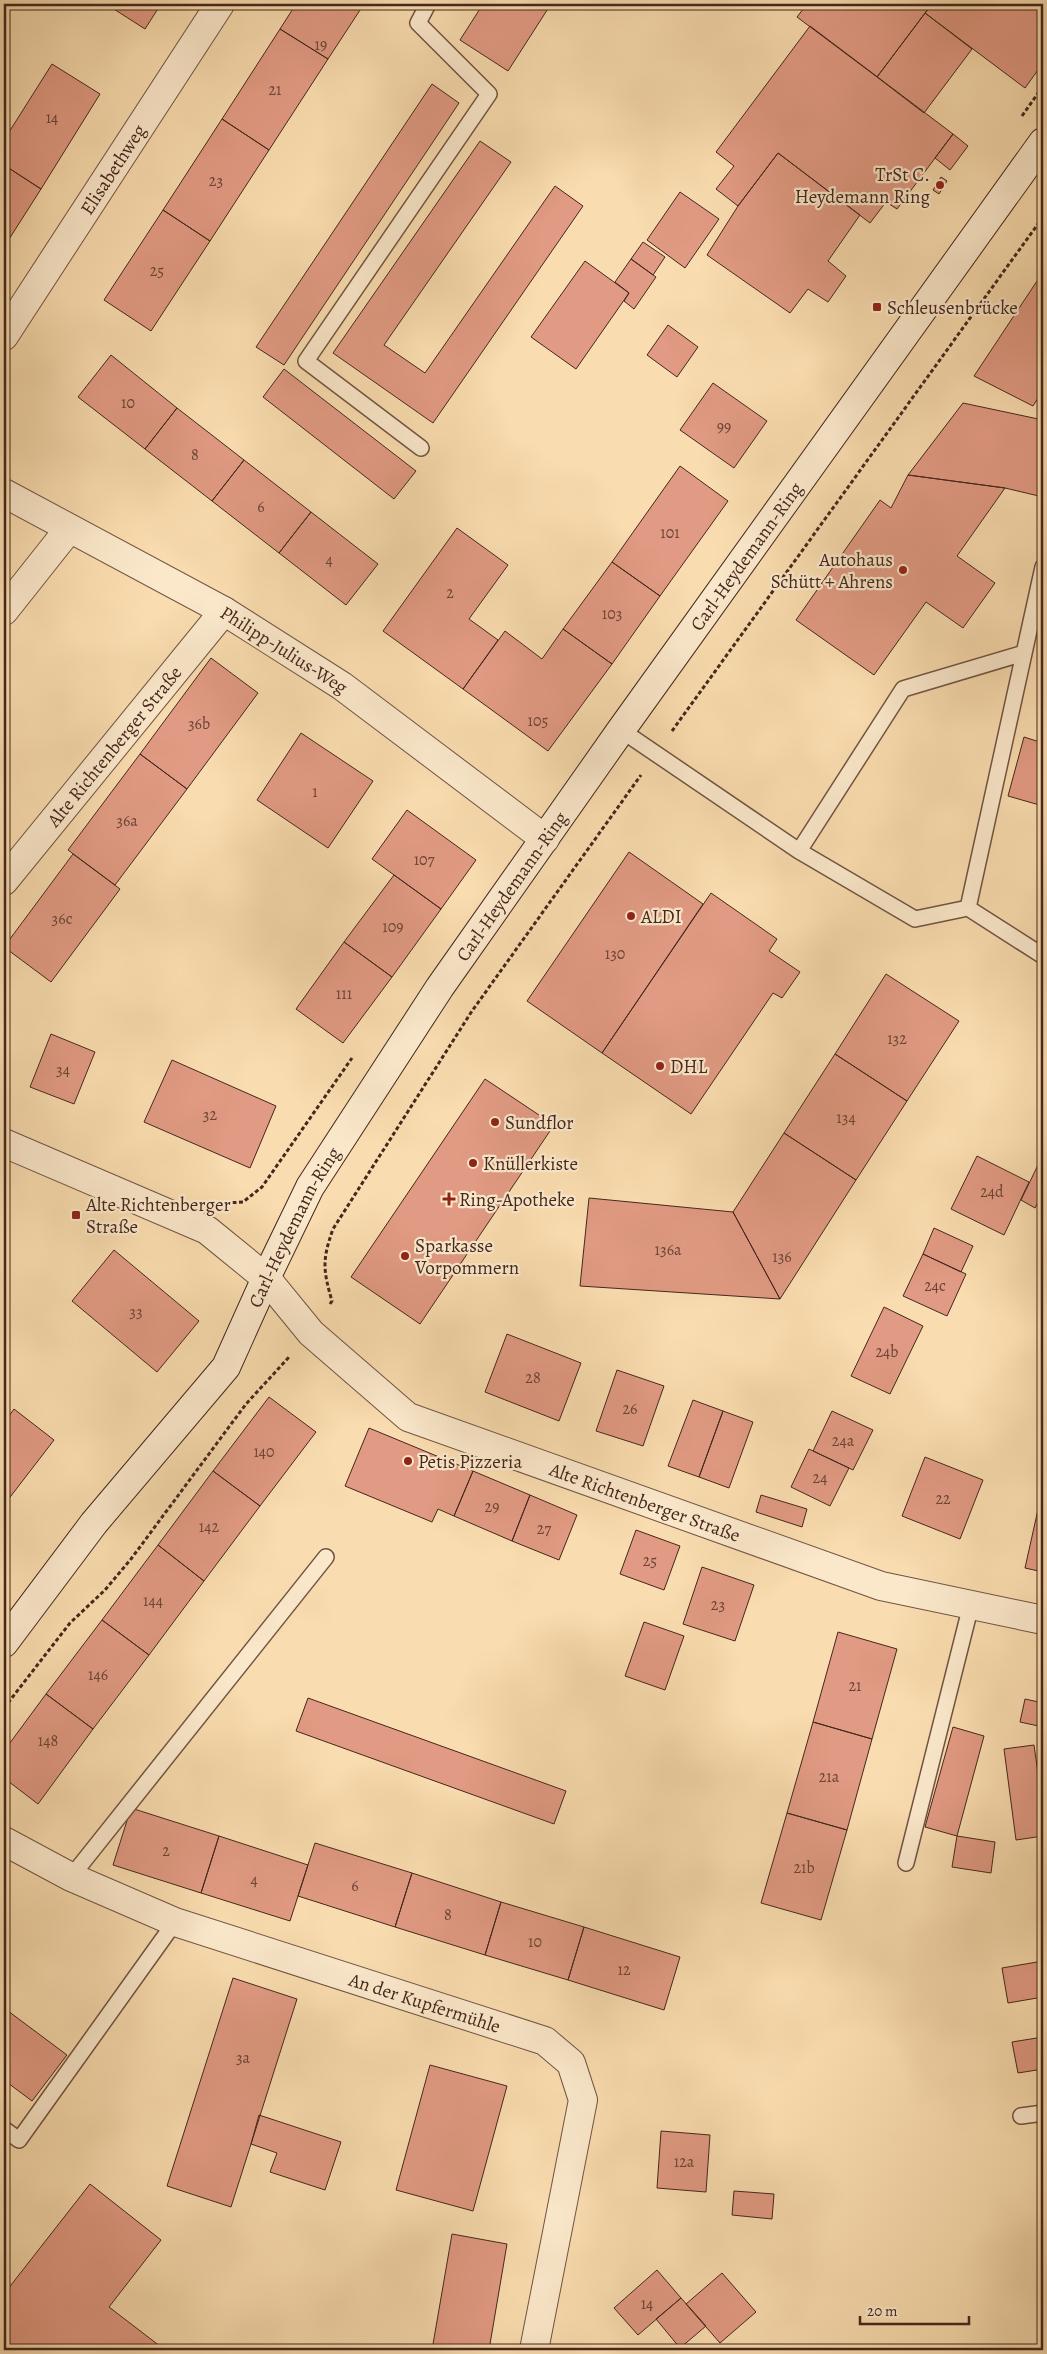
<svg xmlns="http://www.w3.org/2000/svg" width="1047" height="2354" font-family="Alegreya,serif">
<style>
.building{fill:#e19a83;stroke:#44271d}
.lines{fill:none;stroke-linecap:round;stroke-linejoin:round}
.lane-casing{stroke:#715442;stroke-width:18}
.street-casing{stroke:#715442;stroke-width:30}
.secondary-casing{stroke:#44271d;stroke-width:30}
.path{stroke:#44271d;stroke-width:3;stroke-dasharray:4 2.5;stroke-linecap:butt}
.lane{stroke:#fbe8cb;stroke-width:15}
.street{stroke:#fbe8cb;stroke-width:28}
.secondary{stroke:#fbe8cb;stroke-width:28}
.poi-dot{fill:#8f2418;stroke:#fbe8cb;stroke-width:2}
.labels{text-anchor:middle;stroke-width:4.5;stroke-linejoin:round;paint-order:stroke}
.number-label{font-size:16px;fill:#6b4436}
.street-label{font-size:19px;fill:#44271d;stroke:#fbe8cb}
.poi-label{font-size:19px;fill:#44271d;stroke:#fbe8cb;text-anchor:start}
</style>
<rect width="100%" height="100%" fill="#f9dcaf"/>
<filter id="stains"><feTurbulence type="fractalNoise" baseFrequency=".004" numOctaves="4"/><feColorMatrix values="0 0 0 0 .2 0 0 0 0 .09 0 0 0 0 .02 0 0 0 .5 -.17"/></filter>
<radialGradient id="worn" r=".72"><stop offset=".6" stop-color="#630" stop-opacity="0"/><stop offset="1" stop-color="#630" stop-opacity=".3"/></radialGradient>
<path class="building" d="M106,4H161L145,29Z
M296,4H364L328,59L280,29Z
M483,4H551L508,71L460,40Z
M807,4H932L877,77L797,17Z
M932,4H1043V63L1025,88L925,13Z
M925,13L972,49L924,113L877,77Z
M810,26L953,134L897,209L886,202L870,223L778,153L738,206L716,189L734,166L716,152Z
M280,29L328,59L269,150L222,119Z
M52,64L100,94L41,189L4,165V140Z
M432,84L459,103L284,365L256,347Z
M222,119L269,150L210,241L163,210Z
M953,134L968,146L950,170L935,158Z
M480,141L511,162L384,345L425,373L555,186L583,206L433,423L333,353Z
M778,153L860,215L828,261L846,276L828,302L808,289L790,313L707,255L738,206Z
M4,165L41,189L4,247Z
M941,177L947,181L939,194L933,190Z
M680,192L719,219L685,268L647,240Z
M163,210L210,241L151,331L104,300Z
M643,242L665,257L653,275L631,259Z
M631,259L656,277L634,309L624,301L629,293L615,282Z
M585,261L629,293L576,369L531,337Z
M1043,272V390L1033,406L974,376Z
M668,325L698,347L677,377L647,355Z
M111,355L177,408L145,449L78,397Z
M284,369L416,471L394,499L263,397Z
M713,383L767,421L734,468L680,430Z
M963,403L1043,420V497L1005,488L908,475Z
M177,408L244,460L212,501L145,449Z
M244,460L311,512L279,553L212,501Z
M680,466L728,501L660,596L612,562Z
M908,475L1005,488L957,556L995,583L963,628L926,602L874,675L796,620L880,500L891,508Z
M311,512L378,564L346,605L279,553Z
M457,528L508,565L469,619L498,640L463,689L383,631Z
M612,562L660,596L612,664L563,629Z
M563,629L612,664L548,751L463,689L505,631L542,659Z
M211,658L258,693L187,789L140,754Z
M301,733L373,781L328,848L257,800Z
M1024,737L1043,743V806L1008,796Z
M140,754L187,789L115,885L68,850Z
M407,810L476,860L441,909L372,859Z
M629,852L703,904L602,1053L527,1001Z
M73,854L120,889L51,982L4,947Z
M394,875L441,909L392,977L344,942Z
M711,893L777,939L769,951L800,972L782,998L773,993L691,1114L602,1053Z
M344,942L392,977L343,1043L296,1009Z
M886,974L959,1021L907,1101L835,1054Z
M51,1034L95,1052L74,1104L30,1087Z
M835,1054L907,1101L856,1180L784,1133Z
M172,1060L276,1106L250,1168L144,1122Z
M485,1079L554,1125L420,1324L351,1277Z
M784,1133L856,1180L780,1299L733,1212Z
M977,1156L1029,1182L1004,1235L951,1209Z
M1038,1165L1043,1167V1192L1035,1208L1021,1200Z
M589,1198L733,1212L780,1299L580,1286Z
M934,1228L973,1246L961,1272L923,1254Z
M114,1250L199,1321L157,1372L72,1301Z
M923,1254L966,1274L947,1316L903,1296Z
M884,1307L923,1326L890,1394L851,1376Z
M507,1334L581,1363L559,1421L485,1392Z
M617,1370L664,1386L643,1446L596,1431Z
M269,1397L316,1432L260,1506L213,1471Z
M693,1400L723,1411L699,1477L668,1466Z
M14,1409L54,1440L4,1505V1423Z
M723,1411L753,1422L729,1488L699,1477Z
M832,1411L873,1430L853,1470L813,1451Z
M369,1428L473,1471L454,1516L438,1509L432,1522L345,1486Z
M809,1449L849,1468L830,1506L791,1487Z
M925,1457L983,1480L960,1539L902,1516Z
M213,1471L260,1506L204,1581L158,1545Z
M473,1471L530,1495L512,1541L454,1516Z
M530,1495L577,1515L559,1560L512,1541Z
M761,1495L807,1509L802,1527L756,1512Z
M1039,1505L1043,1506V1572L1025,1568Z
M636,1530L680,1546L664,1590L620,1574Z
M158,1545L204,1581L149,1655L102,1620Z
M702,1567L754,1585L735,1641L683,1624Z
M102,1620L149,1655L93,1729L46,1694Z
M644,1622L684,1636L665,1690L625,1676Z
M838,1632L897,1649L872,1739L813,1722Z
M46,1694L93,1729L38,1804L4,1778V1751Z
M308,1698L566,1791L554,1824L296,1731Z
M1025,1699L1043,1703V1727L1020,1722Z
M813,1722L872,1739L847,1830L787,1813Z
M953,1727L984,1736L957,1836L925,1827Z
M1034,1745L1043,1810V1836L1016,1840L1004,1749Z
M131,1808L219,1836L201,1893L113,1865Z
M787,1813L847,1830L821,1920L761,1903Z
M219,1836L308,1865L290,1921L201,1893Z
M957,1836L995,1842L991,1873L952,1867Z
M315,1843L412,1873L395,1927L298,1896Z
M412,1873L501,1902L485,1955L395,1927Z
M501,1902L584,1927L568,1980L485,1955Z
M584,1927L680,1957L664,2010L568,1980Z
M1043,1961V1997L1008,2003L1002,1968Z
M233,1978L297,1999L231,2207L167,2186Z
M4,2008L67,2055L32,2101L4,2080Z
M1043,2037V2069L1018,2073L1012,2042Z
M430,2065L507,2086L473,2211L396,2190Z
M259,2115L341,2142L325,2190L270,2172L277,2153L251,2144Z
M661,2131L710,2135L706,2192L657,2188Z
M90,2184L161,2240L109,2307L165,2350H4V2294Z
M734,2191L774,2194L772,2219L732,2215Z
M452,2234L507,2244L489,2350H432Z
M657,2270L681,2298L638,2335L614,2308Z
M722,2273L756,2312L720,2343L686,2304Z
M681,2298L706,2326L680,2348L656,2319Z"/>
<g class="lines">
<defs>
<path id="lane" d="M421,448L306,361L489,94L418,23L428,4
M621,730L799,851L915,919L968,908L1043,567
M799,851L903,689L1024,653
M968,908L1043,956
M906,1863L971,1605
M71,1877L326,1557
M1021,2116L1043,2113
M4,2129L19,2140L175,1922"/>
<g id="street">
<path id="s1" d="M4,336L220,4"/>
<path id="s2" d="M4,493L224,611L342,686L545,839"/>
<path d="M4,611L69,529"/>
<path id="s3" d="M4,881L224,611"/>
<path id="s4" d="M4,1143L207,1230L266,1278L311,1333L408,1417L881,1586L1043,1620"/>
<path id="s5" d="M4,1841L71,1877L175,1922L545,2041L571,2063L583,2100L534,2350"/>
</g>
<g id="secondary">
<path id="s6" d="M4,1643L94,1523L226,1367L266,1278L310,1187L440,987L621,730L1043,142"/>
</g>
</defs>
<use href="#lane" class="lane-casing"/>
<use href="#street" class="street-casing"/>
<use href="#secondary" class="secondary-casing"/>
<path class="path" d="M1022,116L1043,86
M672,731L1043,217
M226,1203L243,1202L262,1187L352,1058
M330,1304L332,1301C323,1270 322,1260 333,1229L472,1011L641,775
M4,1708L70,1623L105,1590L131,1559L246,1404L290,1356"/>
<use href="#lane" class="lane"/>
<use href="#street" class="street"/>
<use href="#secondary" class="secondary"/>
</g>
<g class="poi-dot">
<circle cx="940" cy="185" r="5"/>
<rect x="872" y="302" width="10" height="10" rx="2.5"/>
<circle cx="903" cy="570" r="5"/>
<circle cx="631" cy="916" r="5"/>
<circle cx="660" cy="1066" r="5"/>
<circle cx="495" cy="1122" r="5"/>
<circle cx="473" cy="1163" r="5"/>
<path d="M446.5 1191.5h5v5h5v5h-5v5h-5v-5h-5v-5h5z"/>
<rect x="71" y="1210" width="10" height="10" rx="2.5"/>
<circle cx="405" cy="1256" r="5"/>
<circle cx="408" cy="1461" r="5"/>
</g>
<g class="labels">
<g class="number-label">
<text x="321" y="50">19</text>
<text x="275" y="95">21</text>
<text x="52" y="123">14</text>
<text x="216" y="186">23</text>
<text x="157" y="276">25</text>
<text x="128" y="408">10</text>
<text x="724" y="432">99</text>
<text x="195" y="460">8</text>
<text x="261" y="512">6</text>
<text x="670" y="538">101</text>
<text x="329" y="565">4</text>
<text x="450" y="598">2</text>
<text x="612" y="619">103</text>
<text x="538" y="726">105</text>
<text x="199" y="729">36b</text>
<text x="315" y="797">1</text>
<text x="127" y="826">36a</text>
<text x="424" y="865">107</text>
<text x="62" y="924">36c</text>
<text x="393" y="932">109</text>
<text x="615" y="959">130</text>
<text x="344" y="999">111</text>
<text x="897" y="1044">132</text>
<text x="63" y="1075">34</text>
<text x="210" y="1120">32</text>
<text x="846" y="1123">134</text>
<text x="992" y="1197">24d</text>
<text x="668" y="1255">136a</text>
<text x="782" y="1262">136</text>
<text x="935" y="1291">24c</text>
<text x="136" y="1317">33</text>
<text x="887" y="1357">24b</text>
<text x="533" y="1383">28</text>
<text x="630" y="1414">26</text>
<text x="843" y="1446">24a</text>
<text x="264" y="1457">140</text>
<text x="820" y="1483">24</text>
<text x="943" y="1504">22</text>
<text x="492" y="1512">29</text>
<text x="209" y="1532">142</text>
<text x="544" y="1534">27</text>
<text x="650" y="1566">25</text>
<text x="153" y="1606">144</text>
<text x="718" y="1610">23</text>
<text x="98" y="1680">146</text>
<text x="855" y="1691">21</text>
<text x="48" y="1746">148</text>
<text x="829" y="1782">21a</text>
<text x="166" y="1856">2</text>
<text x="804" y="1873">21b</text>
<text x="254" y="1885">4</text>
<text x="355" y="1891">6</text>
<text x="448" y="1920">8</text>
<text x="535" y="1947">10</text>
<text x="624" y="1975">12</text>
<text x="243" y="2063">3a</text>
<text x="684" y="2167">12a</text>
<text x="647" y="2309">14</text>
</g>
<g class="street-label">
<text dy="7" stroke="none"><textPath href="#s1" startOffset="199">Elisabethweg</textPath></text>
<text dy="7" stroke="none"><textPath href="#s6" startOffset="1320">Carl-Heydemann-Ring</textPath></text>
<text dy="7" stroke="none"><textPath href="#s2" startOffset="321">Philipp-Julius-Weg</textPath></text>
<text dy="7" stroke="none"><textPath href="#s3" startOffset="174">Alte Richtenberger Straße</textPath></text>
<text dy="7" stroke="none"><textPath href="#s6" startOffset="915">Carl-Heydemann-Ring</textPath></text>
<text dy="7" stroke="none"><textPath href="#s6" startOffset="510">Carl-Heydemann-Ring</textPath></text>
<text dy="7" stroke="none"><textPath href="#s4" startOffset="748">Alte Richtenberger Straße</textPath></text>
<text dy="7" stroke="none"><textPath href="#s5" startOffset="452">An der Kupfermühle</textPath></text>
</g>
<g class="poi-label">
<text x="930" y="181" text-anchor="end">TrSt C.<tspan x="930" dy="22">Heydemann Ring</tspan></text>
<text x="887" y="314">Schleusenbrücke</text>
<text x="893" y="566" text-anchor="end">Autohaus<tspan x="893" dy="22">Schütt + Ahrens</tspan></text>
<text x="641" y="923">ALDI</text>
<text x="670" y="1073">DHL</text>
<text x="505" y="1129">Sundflor</text>
<text x="483" y="1170">Knüllerkiste</text>
<text x="459" y="1206">Ring-Apotheke</text>
<text x="86" y="1211">Alte Richtenberger<tspan x="86" dy="22">Straße</tspan></text>
<text x="415" y="1252">Sparkasse<tspan x="415" dy="22">Vorpommern</tspan></text>
<text x="418" y="1468">Petis Pizzeria</text>
</g>
</g>
<rect width="1047" height="2354" fill="none" stroke="#f9dcaf" stroke-width="20"/>
<rect x="5" y="5" width="1037" height="2344" fill="none" stroke="#44271d" stroke-width="2.5"/>
<rect x="10" y="10" width="1027" height="2334" fill="none" stroke="#44271d"/>
<path d="M860 2316v8h109v-8" fill="none" stroke="#44271d" stroke-width="2.5"/>
<text x="867" y="2316" font-size="15" fill="#44271d" stroke="#fbe8cb" stroke-width="4" paint-order="stroke">20 m</text>
<rect width="100%" height="100%" filter="url(#stains)"/>
<rect width="100%" height="100%" fill="url(#worn)"/>
</svg>
